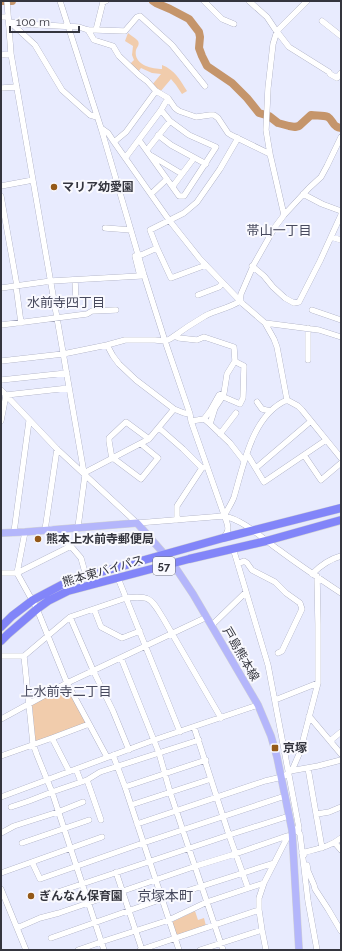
<svg xmlns="http://www.w3.org/2000/svg" width="342" height="951" font-family="Raleway,'Noto Sans JP',sans-serif">
<style>
.green{fill:#f1ccac}
.lines{fill:none;stroke-linecap:round;stroke-linejoin:round}
.river{stroke:#c5956b;stroke-width:8}
.minor-casing{stroke:#9a9db4;stroke-width:6}
.major-casing{stroke:#d2d3d5;stroke-width:8}
.highway-casing{stroke:#d2d3d5;stroke-width:9}
.minor{stroke:#fff;stroke-width:5.5}
.major{stroke:#b4b6fb;stroke-width:7}
.highway{stroke:#8285f9;stroke-width:8}
.poi-dot{fill:#945918;stroke:#f9f9fe;stroke-width:1.5}
.labels{text-anchor:middle;stroke-width:4;stroke-linejoin:round;paint-order:stroke}
.shield{fill:#f9f9fe;stroke:#6f7078;stroke-width:1}
.shield-label{font-size:11px;font-weight:bold;fill:#34353e}
.poi-label{font-size:12px;font-weight:bold;fill:#34353e;stroke:#f9f9fe;text-anchor:start}
.street-label{font-size:12px;fill:#34353e;stroke:#f9f9fe}
.neighbourhood-label{font-size:13px;fill:#484a5e;stroke:#f9f9fe}
.quarter-label{font-size:14px;fill:#484a5e;stroke:#f9f9fe}
</style>
<rect width="100%" height="100%" fill="#e8ebfe"/>
<path class="green" d="M128,33C131,36 136,38 138,41C140,45 137,47 136,50C133,65 152,69 162,69V65C175,70 180,80 187,91L182,94L176,85L171,79L160,92L152,85L161,74L152,73L141,68L138,72L130,64L134,60L132,55L133,46L125,41Z
M66,687L86,723L36,742L35,740L32,705Z
M195,911L198,920L204,918L206,926L177,936L172,922Z"/>
<g class="lines">
<path class="river" d="M1,1H12
M153,1L156,3L170,9L189,19L199,32L200,37L199,48L202,56L207,66L232,83L247,98L259,113L269,116L278,123L289,126L295,127L299,126L311,115C316,116 323,115 328,117C334,121 332,127 341,128"/>
<defs>
<path id="minor" d="M7,1L11,54L84,473L149,439L174,409
M60,1L101,128L144,275L165,341L190,414L191,421L227,523C229,529 228,533 223,538
M204,1L222,19L234,24
M249,1L267,17L275,29L289,47L329,72L330,74L337,78L341,73
M1,17H8
M322,21L341,36
M10,22L35,45L62,90L90,115L97,117
M10,22L21,24L79,27L88,30H96L103,2L106,1
M88,30L94,40L113,46L119,56L139,75L147,81L156,91L168,98L175,108L179,111L196,117L210,115H214L218,118L228,133L231,135L270,154
M96,30L125,31L137,17L140,16L172,45L205,86
M1,55L11,54
M1,88L17,87
M101,128L108,133L114,142L169,220L200,259L243,304L265,323L274,339L277,347L287,400
M158,135L171,145L206,164
M139,140L179,196H184L216,147L189,135L170,121L161,110
M114,142L126,132L156,91
M147,150L170,121
M152,156L182,174
M126,157L161,110L168,98
M1,186L33,180
M173,186L194,158
M151,194L167,179
M303,194L322,204L341,211
M1,196L17,286
M284,215L270,154L266,130L268,88L273,44L277,31L307,1
M105,228L131,230
M331,237L341,240
M206,265L171,278L157,248L150,230L184,213L197,202L220,169L238,138
M252,266L264,276L273,287L285,298L294,303L299,302L320,261L341,215
M16,286L21,323
M1,288L51,281L140,276L135,256H139L157,248
M198,295L219,287L223,283
M59,305L74,304L76,301L75,280
M312,310L341,320
M265,323L319,330L341,337
M1,325L87,314L92,311L116,310
M175,336L179,338L197,340L204,337L234,347L235,361L227,374L224,393L219,395L210,411L204,419L210,424L215,408L221,399
M107,345L113,356L119,364L136,380L174,409L184,413L190,414
M308,360V328
M1,361L63,354L107,345L125,340H155L165,341L170,339C181,331 193,323 205,316C216,310 230,308 240,301L241,294L254,264L275,227L284,215L309,188L321,177L327,166L341,137
M1,380L67,373
M1,390L57,449L137,523L224,516C244,520 263,539 279,550C299,565 320,579 341,593
M219,395L240,404L243,398L244,366L238,363L235,361
M287,400L298,406L302,410L341,458
M257,402L262,409L270,411
M1,421L6,395L69,388
M191,421L204,419
M210,424L230,443L244,461
M159,428L183,449L202,468
M220,434L236,413
M247,454L264,482L326,440
M304,455L321,480L341,463
M113,458L141,479L158,458L141,444
M112,459L109,441V438L126,422L149,439
M256,468L311,421
M224,516C227,510 232,503 234,497C244,464 252,415 287,400
M177,520V506L202,468L207,466
M78,527L85,475
M51,529L52,534L69,544L81,558L86,576
M45,530L57,449
M14,532L29,421
M25,532L17,573L37,609L67,683L107,757
M233,548L268,665L299,828L298,832
M238,564L244,561L247,563L252,570L275,582L286,593L300,603L302,609L282,651L278,653
M1,573H17L71,546
M312,574C320,566 330,559 341,556
M118,578L180,732
M94,609L101,627L122,638L140,631
M70,617L93,670L113,711L129,750
M212,625L246,592
M1,656H24L70,617L126,598C151,595 151,599 163,618L221,718
M24,656L33,744L37,755L52,792L104,950
M121,658L159,753L170,792L223,950
M275,700L318,683
M309,716L341,754
M1,719L67,683L207,617
M194,727L229,835L248,888
M52,738L69,771
M330,741L341,732
M113,755L125,787L179,950
M1,756L52,738L89,724
M308,768L322,848
M76,769L81,782
M290,771L318,766L341,760
M87,780L101,820
M125,787L206,760
M1,797L154,740L258,705
M131,805L211,779
M11,807L29,801L52,792L87,780L100,772L199,740
M317,814L329,812L341,807
M137,824L265,781L282,777L289,773L293,768L300,752L318,683V624L317,576
M296,829L300,834L308,901L317,950
M1,833L14,826L58,812L83,802
M22,843L89,820
M335,843L341,850
M304,855L302,853C316,849 330,847 341,838
M32,862L40,879L143,843L285,796
M307,865L308,871L314,885L315,889L328,909L341,931
M116,872L142,950
M1,873L102,837
M1,889L26,950
M46,896L229,835L289,816
M17,928L40,918L59,913L196,866L235,854L287,836
M51,938L162,899L274,863
M78,950L101,942L169,920L207,902L264,883
M140,950L259,910
M200,950L262,930
M266,950L262,930L259,910V898L264,883L288,836"/>
<path id="major" d="M1,533L25,532L137,523L173,564L193,594L258,705L271,736L277,757L292,830L299,950"/>
<path id="highway" d="M1,627L12,616L33,600L69,581L223,538L341,508
M1,641L8,634L37,609L48,601L68,591L189,559L266,541L341,520"/>
</defs>
<use href="#minor" class="minor-casing"/>
<use href="#major" class="major-casing"/>
<use href="#highway" class="highway-casing"/>
<use href="#minor" class="minor"/>
<use href="#major" class="major"/>
<use href="#highway" class="highway"/>
</g>
<g class="poi-dot">
<circle cx="54" cy="187" r="4"/>
<circle cx="38" cy="539" r="4"/>
<rect x="271" y="744" width="8" height="8" rx="2"/>
<circle cx="31" cy="896" r="4"/>
</g>
<g class="labels">
<rect class="shield" x="153" y="557" width="22" height="18" rx="3"/>
<g class="shield-label">
<text x="164" y="570">57</text>
</g>
<g class="poi-label">
<text x="62" y="191">マリア幼愛園</text>
<text x="46" y="543">熊本上水前寺郵便局</text>
<text x="283" y="752">京塚</text>
<text x="39" y="900">ぎんなん保育園</text>
</g>
<g class="street-label">
<text transform="translate(103 571) rotate(-16)" y="4">熊本東バイパス</text>
<text transform="translate(241 654) rotate(60)" y="4">戸島熊本線</text>
</g>
<g class="neighbourhood-label">
<text x="279" y="235">帯山一丁目</text>
<text x="66" y="307">水前寺四丁目</text>
<text x="66" y="696">上水前寺二丁目</text>
</g>
<g class="quarter-label">
<text x="165" y="901">京塚本町</text>
</g>
</g>
<rect width="342" height="951" fill="none" stroke="#34353e" stroke-width="4"/>
<path d="M10 26v6h69v-6" fill="none" stroke="#34353e" stroke-width="2"/>
<text x="16" y="26" font-size="12" fill="#34353e" stroke="#f9f9fe" stroke-width="3" paint-order="stroke">100 m</text>
</svg>
